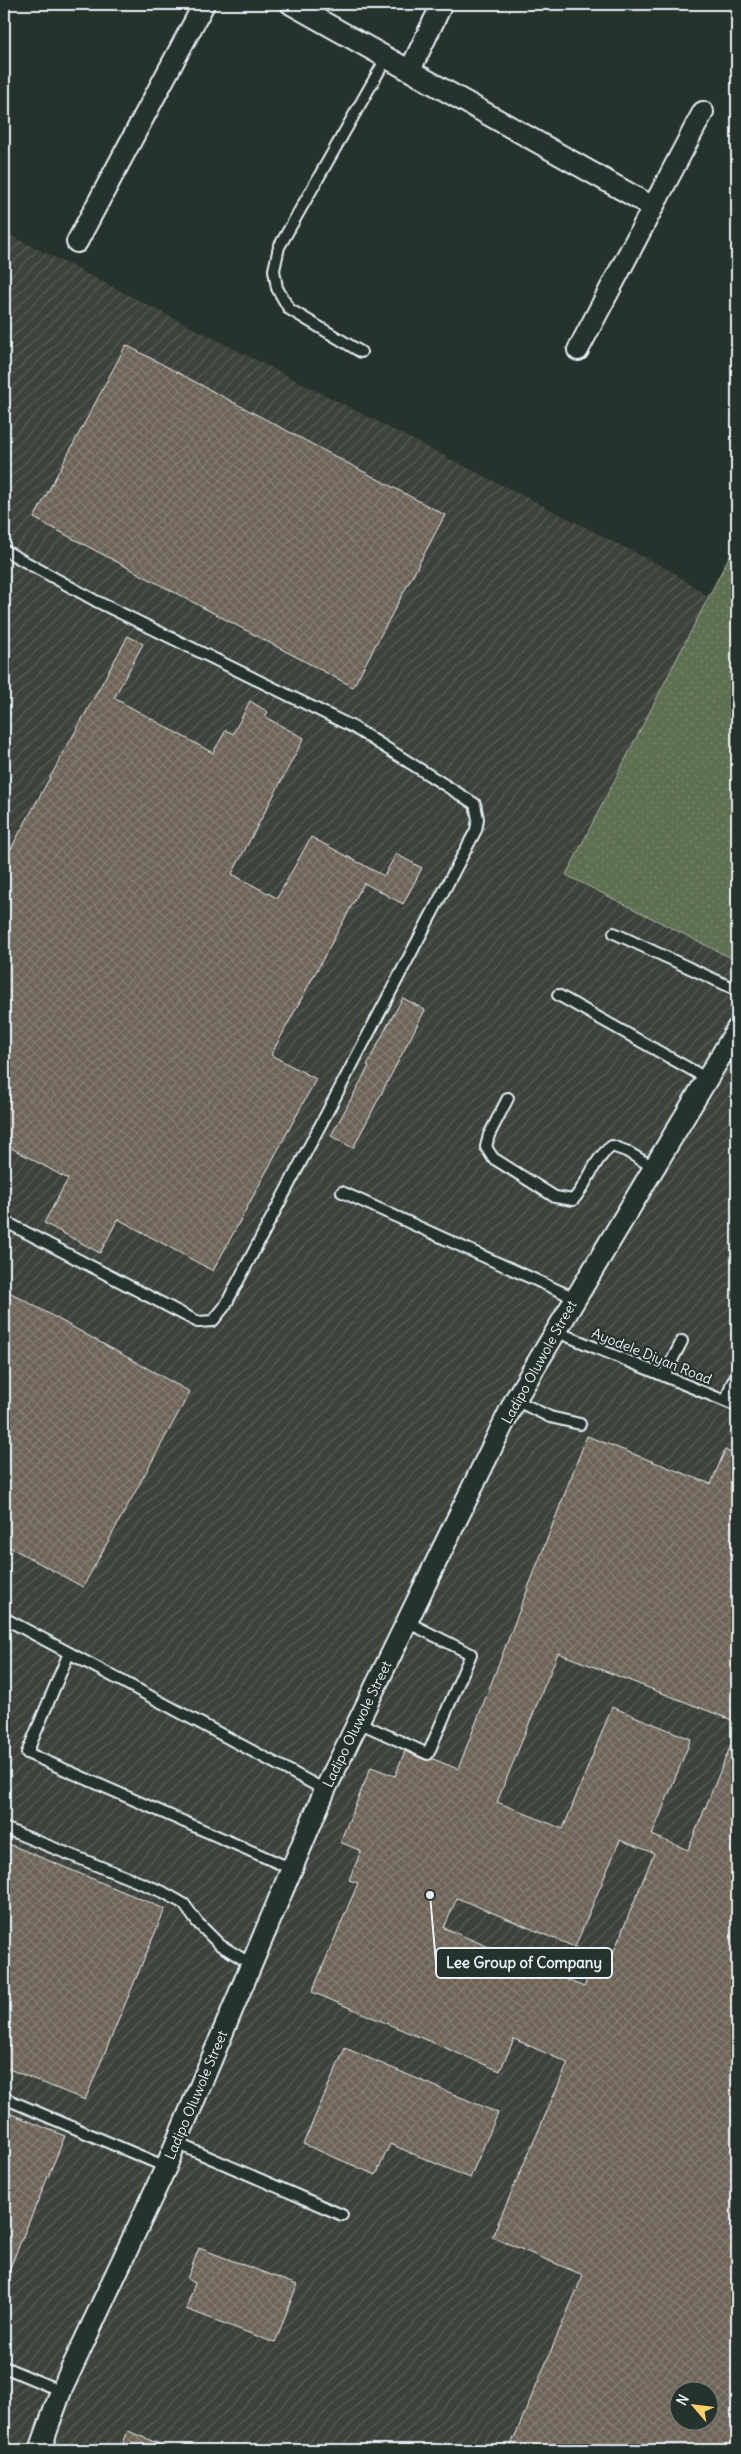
<svg xmlns="http://www.w3.org/2000/svg" width="741" height="2454" font-family="Delius,sans-serif">
<style>
.industrial{fill:url(#industrial-furrows);fill-rule:evenodd}
.grass{fill:url(#grass-dots);stroke:#a4b0a4}
.building{fill:url(#building-cross-hatch);stroke:#e8f1f8;fill-rule:evenodd}
.lines{fill:none;stroke-linecap:round;stroke-linejoin:round}
.service-casing{stroke:#e8f1f8;stroke-width:14}
.minor-casing{stroke:#e8f1f8;stroke-width:24}
.service{stroke:#26332d;stroke-width:10}
.minor{stroke:#26332d;stroke-width:20}
.labels{text-anchor:middle;stroke-width:4.5;stroke-linejoin:round;paint-order:stroke}
.street-label{font-size:14px;fill:#e8f1f8;stroke:#26332d}
.leader{fill:none;stroke:#e8f1f8;stroke-width:2}
.callout-dot{fill:#e8f1f8;stroke:#26332d;stroke-width:2}
.callout{fill:#26332d;stroke:#e8f1f8;stroke-width:2}
.callout-label{font-size:15px;text-anchor:middle;font-weight:bold;fill:#e8f1f8}
</style>
<defs>
<pattern id="industrial-furrows" width="10" height="10" patternUnits="userSpaceOnUse" patternTransform="scale(1.25)"><rect width="10" height="10" fill="#3c423a"/><path d="M-1 1l2-2M0 10L10 0M9 11l2-2" fill="none" stroke="#585e57"/></pattern>
<pattern id="grass-dots" width="8" height="8" patternUnits="userSpaceOnUse" patternTransform="scale(1.25)"><rect width="8" height="8" fill="#5f6f51"/><path d="M2 2h.1M6 6h.1" fill="none" stroke="#76846b" stroke-width="1.8" stroke-linecap="round"/></pattern>
<pattern id="building-cross-hatch" width="8" height="8" patternUnits="userSpaceOnUse" patternTransform="scale(1.25)"><rect width="8" height="8" fill="#6e6457"/><path d="M0 0l8 8M0 8l8-8" fill="none" stroke="#837b70"/></pattern>
</defs>
<rect width="100%" height="100%" fill="#26332d"/>
<filter id="ink" filterUnits="userSpaceOnUse"><feTurbulence type="fractalNoise" baseFrequency=".02" numOctaves="2"/><feDisplacementMap in="SourceGraphic" scale="10" xChannelSelector="R" yChannelSelector="G"/><feConvolveMatrix kernelMatrix="1 2 1 2 8 2 1 2 1" color-interpolation-filters="sRGB"/></filter>
<g filter="url(#ink)">
<path class="industrial" d="M4,232L673,572L737,617V2450H4ZM678,2392H708V2422H678Z"/>
<path class="grass" d="M731,553L737,556V961L566,875Z"/>
<path class="building" d="M126,345L445,515L353,687L34,518Z
M128,636L143,644L114,698L213,753L226,730L233,734L250,701L268,712L265,717L304,738L232,874L277,898L311,837L384,876L396,854L422,868L403,904L364,883L271,1055L316,1079L213,1271L118,1219L100,1253L44,1223L68,1179L4,1144V861Z
M403,998L425,1010L353,1148L331,1136L369,1066L367,1065L391,1019Z
M4,1289L190,1392L83,1587L4,1544Z
M587,1436L711,1484L725,1450L737,1456V1722L558,1653L497,1802L563,1829L612,1707L691,1739L652,1835L688,1850L737,1730V2450H509L583,2275L492,2237L568,2063L514,2039L500,2071L312,1992L358,1883L349,1880L361,1851L340,1842L371,1767L395,1776L405,1751L425,1760L433,1759L458,1769ZM620,1840L654,1853L603,1978L590,1972L584,1987L444,1928L457,1898L575,1947ZM678,2392H708V2422H678Z
M4,1842L165,1909L85,2100L4,2067Z
M345,2048L498,2113L470,2178L390,2144L376,2175L303,2144Z
M4,2111L65,2136L4,2282Z
M199,2248L297,2285L275,2343L186,2309L195,2283L187,2279Z
M128,2431L174,2450H120Z"/>
<g class="lines">
<defs>
<path id="service" d="M361,352L289,309L277,288L274,270L279,247L387,57
M4,550L96,601L353,727L475,804L478,819L476,830L225,1306L213,1321L198,1322L4,1221
M614,933L737,990
M558,995L706,1078
M508,1098L489,1135L486,1147L493,1158L555,1197L573,1200C589,1183 593,1159 612,1146L626,1151L653,1167
M342,1192L575,1298
M555,1331L737,1406
M664,1376L682,1341
M515,1400L550,1417L580,1424
M726,1401L731,1385L737,1374
M4,1618L325,1790
M69,1653L27,1753L292,1869
M358,1722L428,1754L471,1654L407,1622
M4,1828L163,1892L184,1904L197,1922L220,1945L251,1964
M4,2098L166,2167
M176,2143L342,2215
M4,2367L61,2391"/>
<path id="minor" d="M291,4L653,207
M410,70L442,4
M77,242L204,4
M578,350L703,112
M40,2450L61,2391L166,2167L325,1790L515,1400L737,1029"/>
</defs>
<use href="#service" class="service-casing"/>
<use href="#minor" class="minor-casing"/>
<use href="#service" class="service"/>
<use href="#minor" class="minor"/>
</g>
</g>
<g class="labels">
<g class="street-label">
<text transform="translate(652 1356) rotate(22)" y="5">Ayodele Diyan Road</text>
<text transform="translate(539 1362) rotate(-61)" y="5">Ladipo Oluwole Street</text>
<text transform="translate(357 1724) rotate(-64)" y="5">Ladipo Oluwole Street</text>
<text transform="translate(196 2095) rotate(-67)" y="5">Ladipo Oluwole Street</text>
</g>
</g>
<path class="leader" d="M430 1895L436 1963"/>
<circle class="callout-dot" cx="430" cy="1895" r="5"/>
<rect class="callout" x="436" y="1948" width="176" height="30" rx="5"/>
<g class="callout-label">
<text x="524" y="1968">Lee Group of Company</text>
</g>
<rect width="741" height="2454" fill="none" stroke="#26332d" stroke-width="20"/>
<rect x="10" y="10" width="721" height="2434" fill="none" stroke="#e8f1f8" stroke-width="2" filter="url(#ink)"/>
<g transform="translate(694 2406) rotate(298)"><circle r="24" fill="#26332d" stroke="#747f7e"/>
<path d="M0-4L9 19L0 12L-9 19Z" fill="#ffd166"/>
<text y="-8" font-size="14" font-weight="bold" text-anchor="middle" fill="#e8f1f8">N</text>
</g>
</svg>
